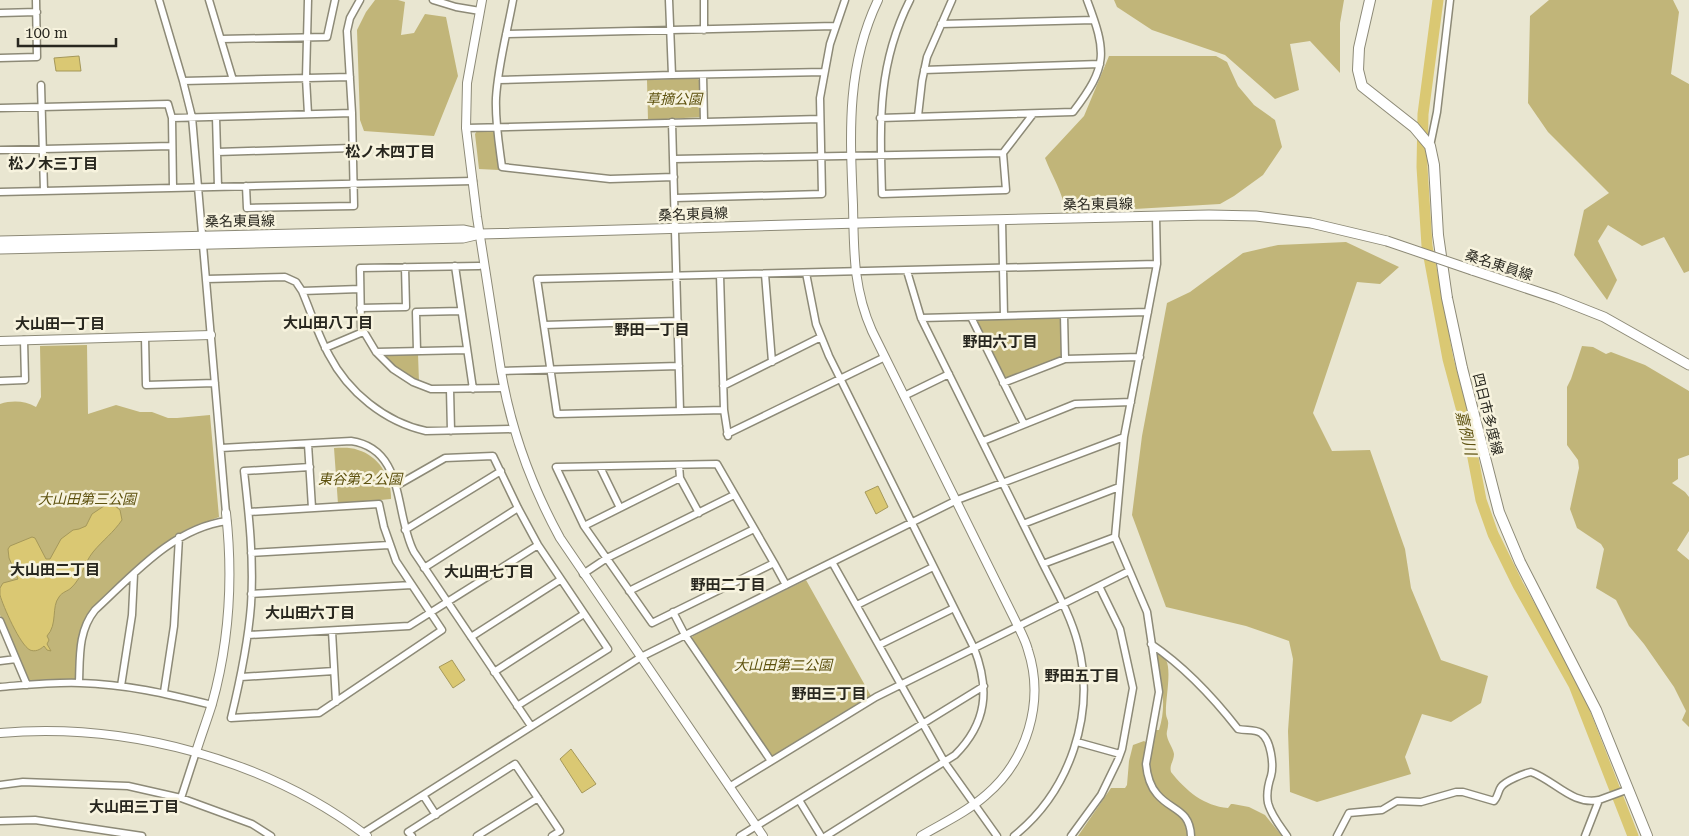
<svg xmlns="http://www.w3.org/2000/svg" width="1689" height="836" font-family="'Roboto Serif','Noto Sans JP',serif">
<style>
.green{fill:#c1b579}
.water{fill:#dac873;stroke:#a5985a}
.lines{fill:none;stroke-linecap:round;stroke-linejoin:round}
.river{stroke:#dac873;stroke-width:11}
.minor-casing{stroke:#8d8a77;stroke-width:9}
.tertiary-casing{stroke:#8d8a77;stroke-width:10}
.secondary-casing{stroke:#8d8a77;stroke-width:11}
.primary-casing{stroke:#8d8a77;stroke-width:12}
.minor{stroke:#fff;stroke-width:6}
.tertiary{stroke:#fff;stroke-width:8}
.secondary{stroke:#fff;stroke-width:9}
.primary{stroke:#fff;stroke-width:10}
.secondary-bridge-casing{stroke:#8d8a77;stroke-width:11;stroke-linecap:butt}
.secondary-bridge{stroke:#fff;stroke-width:9}
.labels{text-anchor:middle;stroke-width:5;stroke-linejoin:round;paint-order:stroke}
.park-label{font-size:14px;font-style:italic;fill:#5d510e;stroke:#f7f3de}
.street-label{font-size:14px;fill:#28271f;stroke:#f7f3de}
.neighbourhood-label{font-size:15px;font-weight:bold;fill:#28271f;stroke:#f7f3de}
.water-label{font-size:15px;font-style:italic;fill:#615514;stroke:#f7f3de}
</style>
<rect width="100%" height="100%" fill="#e9e6d1"/>
<path class="green" d="M375,0H398L405,2L401,35L414,33L425,14L446,17L458,76L434,136L364,131L360,120L357,30L366,12Z
M1114,0H1344L1340,23V73L1310,41L1290,44L1299,90L1275,99L1225,55L1152,30L1117,7Z
M1549,0H1673L1679,12L1671,74L1689,84V271L1684,273L1664,237L1642,246L1608,225L1598,241L1617,280L1607,300L1574,255L1584,210L1609,193L1548,132L1528,103L1530,16Z
M1109,56H1216L1227,62L1238,86L1254,105L1275,120L1282,147L1263,175L1234,196L1220,204L1066,213C1063,193 1052,176 1045,158L1084,116Z
M697,78L699,80L701,117L648,120L647,80Z
M492,130L494,132L499,170L479,169L475,134L477,131Z
M1346,242L1399,267L1380,284L1357,282L1313,413L1332,451L1370,450L1405,549L1411,588L1441,660L1488,676L1481,703L1451,722L1422,714L1405,757L1411,774L1317,802L1290,792L1288,731L1293,659L1289,641L1246,626L1166,607L1132,515L1142,436L1167,303L1190,292L1243,253L1278,245Z
M1058,317L1061,320V355L1060,358L1006,378H1004L977,322L978,320Z
M87,345L88,414L116,405L140,412H152L168,418H177L210,415L219,517L187,529L173,538L92,608C76,631 78,651 76,678L74,680L29,682L0,615V404C13,400 25,401 36,407L41,397L40,346Z
M1582,346L1593,347L1606,354L1611,352L1645,365L1689,391V455L1678,459V479L1672,483L1685,492L1689,497V531L1677,550L1689,560V727L1682,720L1686,711L1674,687L1644,644L1629,626L1616,600L1596,588L1604,549L1601,544L1577,528L1570,509L1579,468L1578,460L1567,445V387L1571,379Z
M385,354H418L419,382L401,373L382,356Z
M334,448C342,448 350,447 358,450C379,456 392,478 391,499L338,504Z
M806,580L871,696L773,757L770,755L691,639L693,636Z
M1156,653C1160,655 1164,657 1166,660C1172,671 1165,701 1166,714C1166,718 1169,720 1168,725C1168,729 1166,732 1167,736C1168,742 1173,748 1174,754C1174,761 1169,765 1171,772C1186,791 1204,806 1228,808L1231,804H1233L1249,807L1265,815L1282,836H1194C1193,802 1157,807 1150,772C1147,759 1153,743 1155,730H1159C1168,702 1160,681 1156,653Z
M1144,741L1147,743L1144,765L1155,796L1162,803L1183,817L1189,836H1078L1111,788H1125L1127,785L1129,761L1133,745Z"/>
<path class="water" d="M79,56L81,71H56L54,58Z
M878,486L888,507L876,514L865,492Z
M107,504L114,505L120,510L122,520C113,533 103,540 93,552C84,563 82,578 71,588C68,591 62,592 59,597C51,607 58,624 47,636L49,640L47,644L51,651L47,650L44,646C40,650 35,652 30,650C20,645 3,606 0,595V588L3,583L18,579L9,558L8,549L10,546L32,537L35,538L46,559H50L61,539L73,530L79,529L86,526L92,514Z
M452,660L465,680L453,688L439,667Z
M571,749L596,784L582,793L560,759Z"/>
<g class="lines">
<path class="river" d="M1438,0L1423,114L1422,167L1427,246L1448,359L1469,437L1481,500L1493,534L1518,585L1574,685L1633,836"/>
<defs>
<path id="minor" d="M159,0L183,81L192,117L226,513
M209,0L233,80
M433,0L456,7L480,11
M513,0C507,33 498,65 496,98C495,122 499,144 502,167L610,179L674,177
M704,0V30
M910,0C877,65 880,123 882,194L1006,190L1003,153L1033,114
M0,13L37,12
M941,24L1094,20
M506,34L835,26
M221,39L327,37L335,0
M0,58L37,57L36,0
M924,70L1100,64
M672,75L824,72
M703,75L704,121
M498,80L672,75L669,0
M183,81L350,77
M41,85L44,191
M0,108L168,104L172,118L173,188
M308,114L306,78L308,0
M918,116L922,81L927,57L952,0
M216,117L218,187
M172,118L352,113
M880,118L1073,112C1108,66 1107,53 1087,0
M672,122L680,411
M466,128L820,119
M1430,146L1437,112L1450,0
M0,150L172,146
M217,152L353,148
M674,159L1003,153
M246,186L247,208L354,206L352,113L347,31L350,18L360,0
M0,192L473,181
M675,198L822,194L820,98L830,44L845,0
M1156,216L1157,264L1124,437L1115,537L1147,612L1159,692L1146,764C1147,775 1150,786 1157,794C1171,811 1190,809 1191,836
M1002,220L1004,316
M455,266L473,389
M479,266L360,268L361,327L376,352L393,369L413,382L431,389L503,388
M907,271L921,318L1043,564L1115,537
M806,273L816,324L829,356L974,648C990,689 987,723 955,755L826,836
M765,274L772,362
M720,275L724,410L728,436
M206,279L285,277L296,282L302,291C311,312 318,335 329,355C348,392 385,422 426,431L514,429
M302,291L360,289
M360,308L406,307L405,267
M1064,315L1065,359
M971,317L1024,424
M921,318L1148,312
M544,325L678,321
M145,337L146,385L215,383
M325,348L363,332
M417,351L416,312L461,311
M376,352L467,350
M501,371L679,366
M0,381L25,380L24,340
M1003,383L1065,359L1140,357
M723,386L821,337
M450,389L451,431
M904,396L949,374
M724,410L557,414L537,279L1157,264
M727,434L885,357
M983,441L1075,404L1131,402
M308,444L312,508
M221,448L351,441C406,449 394,514 414,552L531,726
M717,464L774,563L652,623L584,526L556,467Z
M679,465L680,478L699,513
M600,467L620,508
M396,486L445,458L493,456L518,508L538,545L608,649L517,706
M249,512L379,504L384,527L396,561L442,630L319,713L231,718C240,681 248,644 251,605C254,560 249,515 244,471L310,467
M1023,524L1119,487
M584,526L680,478
M405,530L501,471
M251,553L389,545
M832,562L945,763L997,836
M774,563L786,585
M424,568L518,508
M583,574L607,558L734,495
M629,591L754,529
M251,594L412,585
M857,605L933,567
M673,612L685,635L771,761
M0,621L27,685
M332,631L336,702
M248,635L409,626L538,545
M471,637L560,580
M1151,644C1185,667 1213,697 1238,729C1246,731 1254,729 1261,733C1271,740 1274,765 1271,776C1268,785 1266,793 1268,803C1271,815 1280,826 1287,836
M879,645L954,608
M0,661L16,659
M494,672L584,614
M241,677L334,671
M79,682C80,657 78,631 95,610C133,575 173,528 227,521
M121,686L132,615L134,574
M0,687C26,685 54,682 80,683C125,684 168,694 212,705
M164,692L174,626L179,537
M1077,742L1120,754
M0,785L23,782L128,786L181,798L252,824L271,836
M729,787L876,697L1129,571
M423,795L436,815
M181,798L196,752
M799,800L821,836
M0,821L35,820L142,836
M363,833L641,657L957,500L1124,437
M412,836L408,832L515,764L560,831L552,836
M477,836L538,798
M740,836L984,686
M1014,836C1070,791 1096,714 1078,644C1071,616 1056,590 1043,564
M1071,836L1101,795L1118,760L1122,749L1133,688L1120,629L1099,586
M1337,836L1349,813L1382,810L1397,801L1421,802L1456,792H1463L1494,801C1498,797 1498,791 1501,787C1505,781 1525,773 1531,772C1554,780 1573,806 1599,800
M1585,836L1599,800L1629,789"/>
<path id="tertiary" d="M482,0L467,83L466,128L477,217L501,371C511,430 531,485 560,538L763,836
M878,0C846,67 850,133 853,205C854,251 853,288 872,331L1018,626C1022,634 1026,642 1028,650C1045,702 1027,760 986,795C967,812 943,823 921,836
M0,341L211,335
M0,733C126,722 266,759 367,836
M196,752C201,736 207,720 212,704C229,643 233,576 226,513"/>
<path id="secondary" d="M0,241L463,230L477,233
M0,249L463,238L480,234L895,222L1209,215L1256,216L1311,223L1387,241
M1472,270L1556,298L1604,317L1689,365"/>
<path id="primary" d="M1370,0L1359,48L1358,70L1362,86L1414,127L1430,146L1434,165L1438,235L1447,298L1462,368L1499,512L1520,562L1596,710L1647,836"/>
</defs>
<use href="#minor" class="minor-casing"/>
<use href="#tertiary" class="tertiary-casing"/>
<use href="#secondary" class="secondary-casing"/>
<use href="#primary" class="primary-casing"/>
<use href="#minor" class="minor"/>
<use href="#tertiary" class="tertiary"/>
<use href="#secondary" class="secondary"/>
<use href="#primary" class="primary"/>
<defs>
<path id="secondary-bridge" d="M1387,241L1472,270"/>
</defs>
<use href="#secondary-bridge" class="secondary-bridge-casing"/>
<use href="#secondary-bridge" class="secondary-bridge"/>
</g>
<g class="labels">
<g class="park-label">
<text x="674" y="104">草摘公園</text>
<text x="360" y="484">東谷第２公園</text>
<text x="87" y="504">大山田第三公園</text>
<text x="783" y="670">大山田第二公園</text>
</g>
<g class="street-label">
<text transform="translate(1098 204) rotate(-1)" y="5">桑名東員線</text>
<text transform="translate(693 214) rotate(-2)" y="5">桑名東員線</text>
<text transform="translate(240 221) rotate(-1)" y="5">桑名東員線</text>
<text transform="translate(1499 265) rotate(18)" y="5">桑名東員線</text>
<text transform="translate(1488 414) rotate(76)" y="5">四日市多度線</text>
</g>
<g class="neighbourhood-label">
<text x="390" y="157">松ノ木四丁目</text>
<text x="53" y="169">松ノ木三丁目</text>
<text x="328" y="328">大山田八丁目</text>
<text x="60" y="329">大山田一丁目</text>
<text x="652" y="335">野田一丁目</text>
<text x="1000" y="347">野田六丁目</text>
<text x="55" y="575">大山田二丁目</text>
<text x="489" y="577">大山田七丁目</text>
<text x="728" y="590">野田二丁目</text>
<text x="310" y="618">大山田六丁目</text>
<text x="1082" y="681">野田五丁目</text>
<text x="829" y="699">野田三丁目</text>
<text x="134" y="812">大山田三丁目</text>
</g>
<g class="water-label">
<text transform="translate(1466 433) rotate(77)" y="5">嘉例川</text>
</g>
</g>
<path d="M18 38v8h98v-8" fill="none" stroke="#28271f" stroke-width="2.5"/>
<text x="25" y="38" font-size="15" fill="#28271f" stroke="#f7f3de" stroke-width="4" paint-order="stroke">100 m</text>
</svg>
